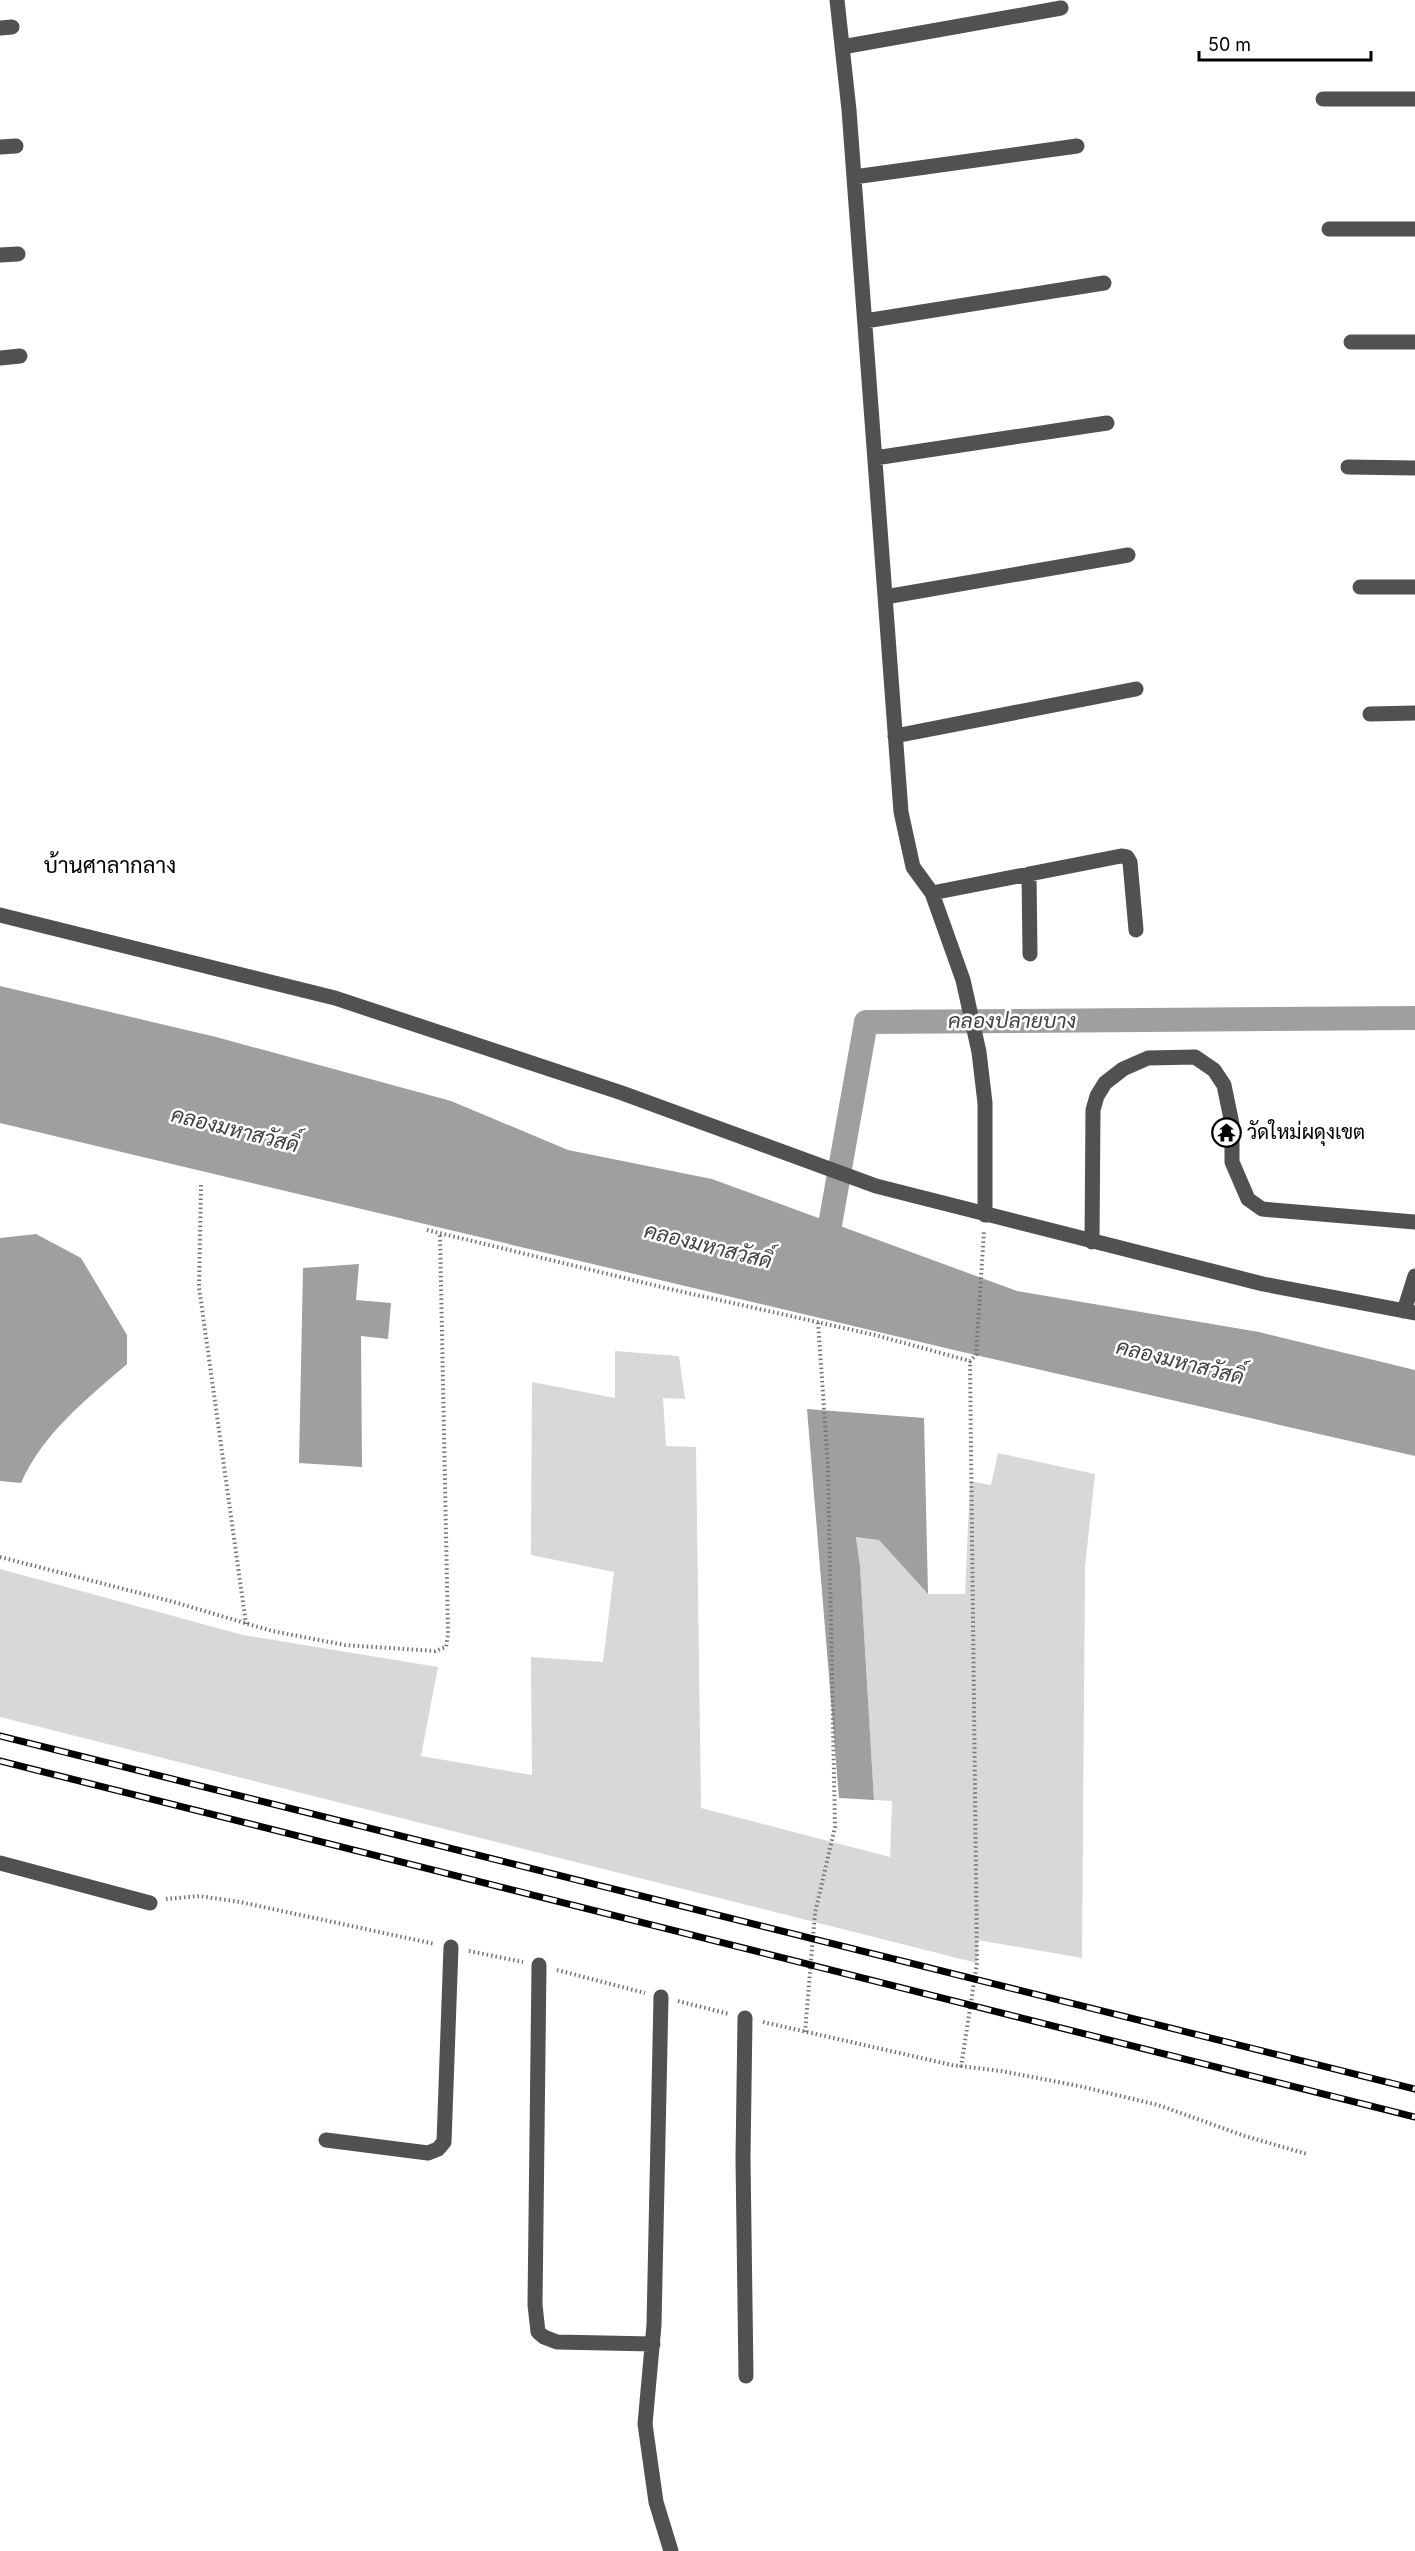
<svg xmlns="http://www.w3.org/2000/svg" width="1415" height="2551" font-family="Inter,Sarabun,sans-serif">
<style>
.green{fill:#d8d8d8}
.water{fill:#9f9f9f}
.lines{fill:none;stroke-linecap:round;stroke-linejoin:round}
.canal{stroke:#9f9f9f;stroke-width:24}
.path{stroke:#737373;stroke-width:4;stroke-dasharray:1.5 3;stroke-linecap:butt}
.minor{stroke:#515151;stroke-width:15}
.rail-casing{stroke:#000;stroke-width:7}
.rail{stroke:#fff;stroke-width:4.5;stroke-dasharray:14;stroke-linecap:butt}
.labels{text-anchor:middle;stroke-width:5;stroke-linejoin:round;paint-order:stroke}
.poi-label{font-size:20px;fill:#000;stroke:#fff;text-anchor:start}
.water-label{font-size:21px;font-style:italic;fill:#404040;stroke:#fff}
.quarter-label{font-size:22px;fill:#000;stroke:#fff}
</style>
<rect width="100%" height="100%" fill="#fff"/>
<path class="green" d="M615,1351L679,1356L685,1399L663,1398L666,1446L696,1447L701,1808L890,1857L892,1801L874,1800L860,1566L856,1536L879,1540L928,1594H965L970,1481L991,1485L998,1453L1095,1474L1085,1567L1082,1958L978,1940L977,1963L0,1717V1569L243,1635L438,1667L421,1756L532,1775L531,1657L603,1662L614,1572L531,1555L532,1382L615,1398Z"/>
<path class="water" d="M0,986L216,1037L451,1101L568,1150L712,1179L1017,1291L1259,1332L1415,1370V1456L954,1350L0,1123Z
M36,1234L81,1258L127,1335V1364C88,1398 43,1433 21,1483L0,1481V1238Z
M359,1264L356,1300L391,1303L388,1339L361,1336L362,1467L299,1463L303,1268Z
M807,1409L924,1418L928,1594L879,1540L856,1537L860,1566L874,1800L839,1798Z"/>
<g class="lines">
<path class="canal" d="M825,1253L866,1022L1415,1018"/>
<path class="path" d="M201,1185L199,1287L246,1624
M427,1230L670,1289L875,1335L970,1361L976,1355L984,1231
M0,1557L174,1602L272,1631L345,1645L435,1651L446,1647L448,1634L440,1233
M166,1899L199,1896L240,1902L435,1944
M469,1951L523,1962
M557,1970L645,1993
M678,2001L729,2014
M763,2022L952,2065L1001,2071L1079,2086L1158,2105L1245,2136L1307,2154
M805,2032L815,1913L835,1827L828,1466L818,1322
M961,2067L977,1963L970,1361"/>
<path class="minor" d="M837,0L849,110L901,812L913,867L932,893L963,980L979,1052L985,1103V1215
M0,28L12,27
M842,47L1061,8
M1323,99H1415
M0,147L16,146
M854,177L1077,146
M1329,229H1415
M0,255L18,254
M865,321L1104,283
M1351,342H1415
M0,358L20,356
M875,458L1107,423
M1348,467L1415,468
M1360,587H1415
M885,597L1128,555
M1370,714L1415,713
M895,736L1136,689
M1029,874L1030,954
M932,893L1121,856L1127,857L1130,862L1136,930
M0,915L335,998L622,1093L876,1186L1263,1284L1415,1313
M1092,1242L1093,1110L1097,1096L1105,1083L1123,1069L1148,1058L1195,1057L1214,1070L1224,1085L1232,1124V1162L1248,1199L1262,1209L1415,1222
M1404,1311L1415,1276
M0,1863L150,1903
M539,1965L535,2305L538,2332L544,2337L557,2342L653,2344
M661,1997L654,2325L645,2424L656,2502L671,2551
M745,2018L743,2158L746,2376
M326,2140L428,2153L438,2149L444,2142L451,1947"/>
<defs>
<path id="rail" d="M0,1736L1415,2089
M0,1761L1415,2117"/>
</defs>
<use href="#rail" class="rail-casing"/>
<use href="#rail" class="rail"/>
</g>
<defs>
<symbol id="temple-ring" viewBox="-11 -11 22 22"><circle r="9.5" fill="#fff" stroke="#000" stroke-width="1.5"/><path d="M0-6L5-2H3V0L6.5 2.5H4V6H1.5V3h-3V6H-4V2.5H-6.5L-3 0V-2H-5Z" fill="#000"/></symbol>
</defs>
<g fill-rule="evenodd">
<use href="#temple-ring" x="1210" y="1116" width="33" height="33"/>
</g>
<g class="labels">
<g class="poi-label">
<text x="1247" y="1139">วัดใหม่ผดุงเขต</text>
</g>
<g class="water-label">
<text x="1012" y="1028">คลองปลายบาง</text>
<text transform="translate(235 1130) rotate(14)" y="7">คลองมหาสวัสดิ์</text>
<text transform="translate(708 1246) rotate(14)" y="7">คลองมหาสวัสดิ์</text>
<text transform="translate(1180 1362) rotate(14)" y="7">คลองมหาสวัสดิ์</text>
</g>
<g class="quarter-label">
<text x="110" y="873">บ้านศาลากลาง</text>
</g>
</g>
<path d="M1199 51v9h172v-9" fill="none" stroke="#000000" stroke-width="3"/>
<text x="1208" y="51" font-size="18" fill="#000000" stroke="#ffffff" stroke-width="4.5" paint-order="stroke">50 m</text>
</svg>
